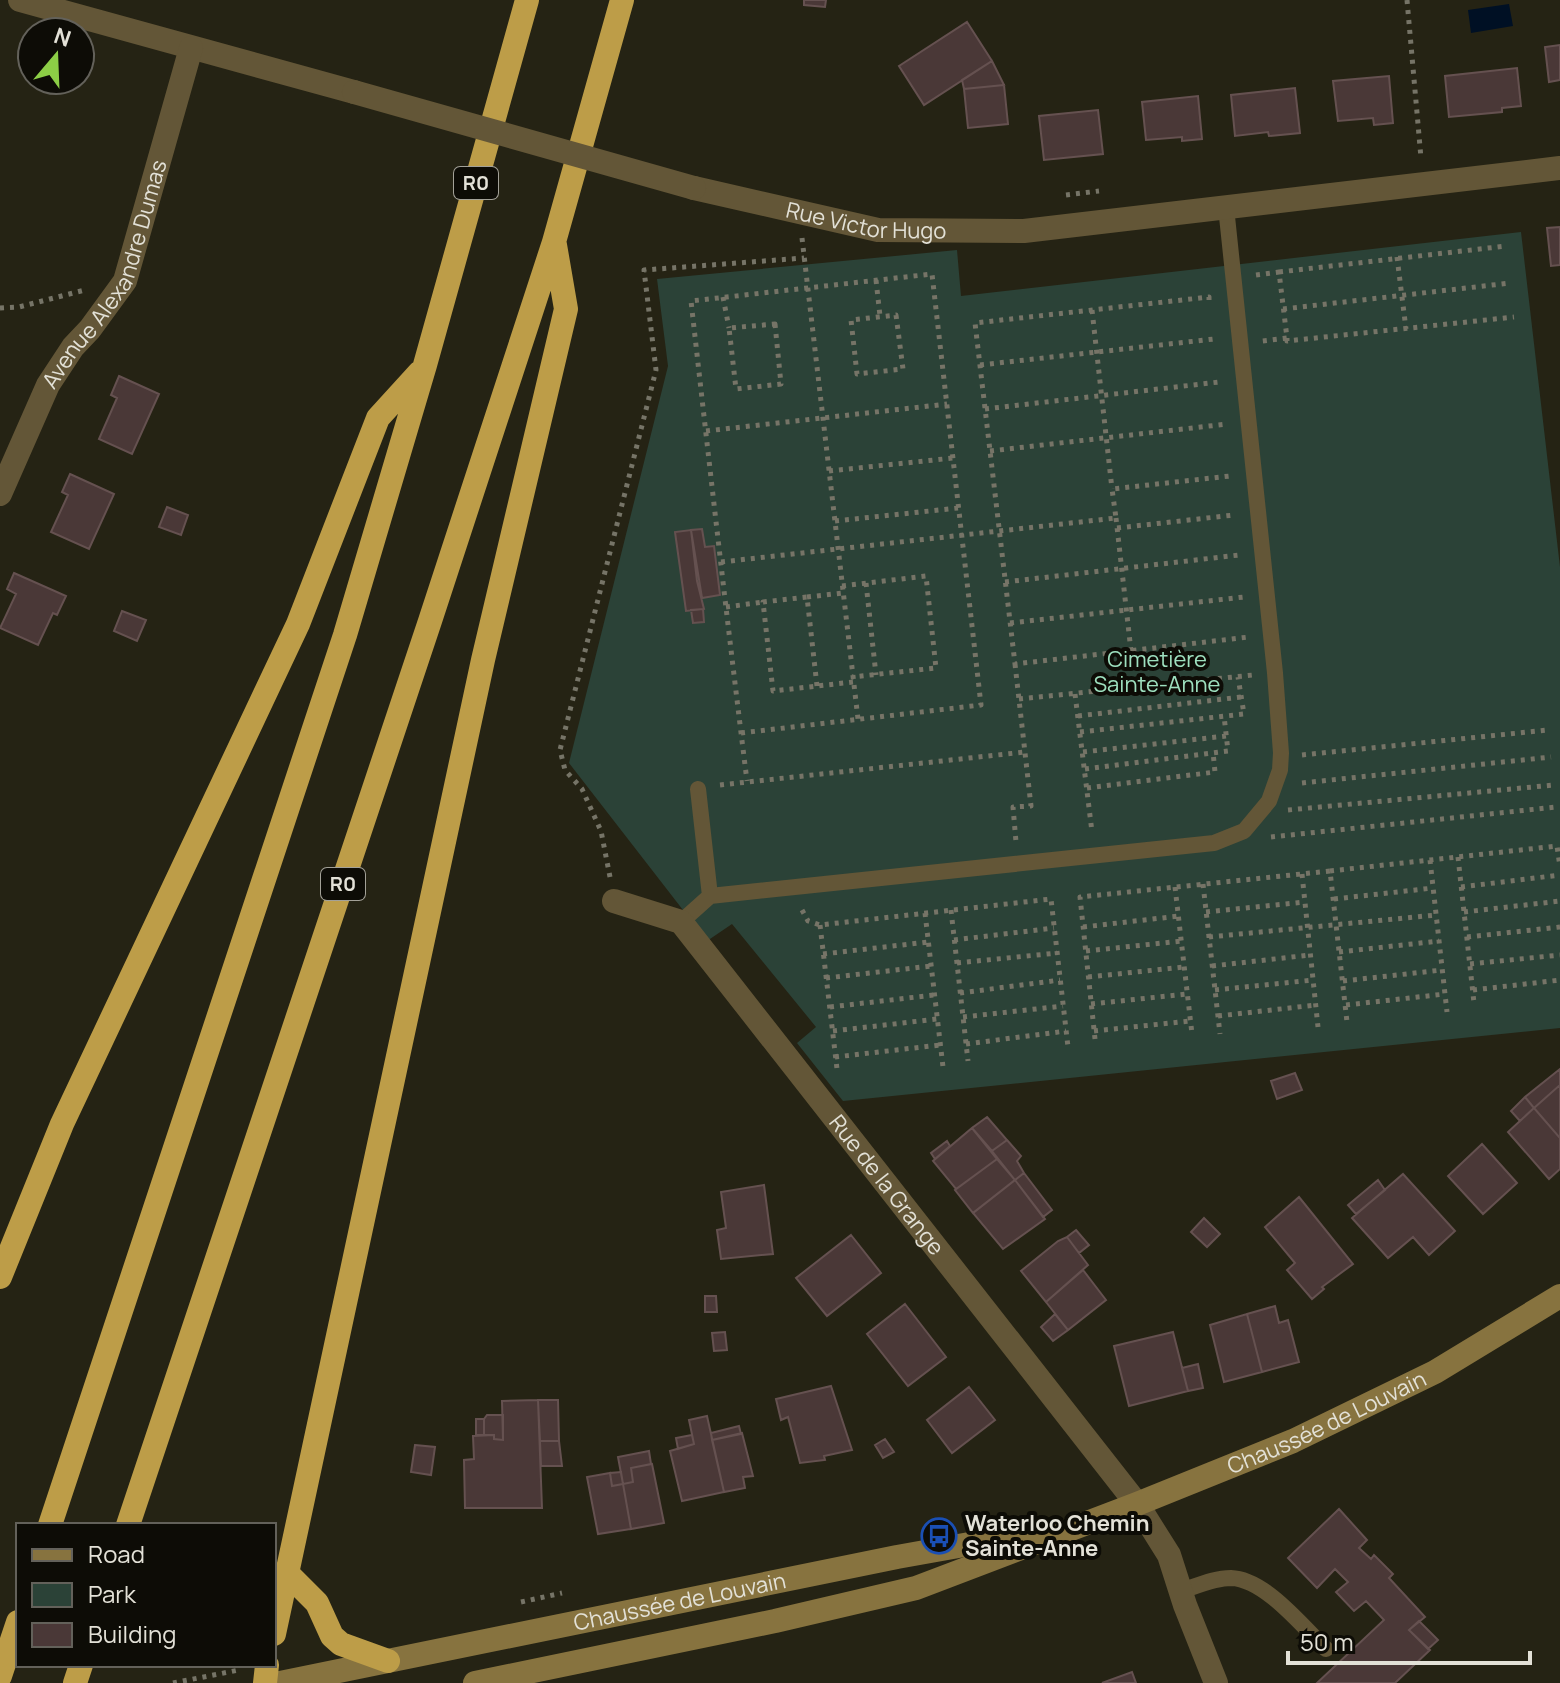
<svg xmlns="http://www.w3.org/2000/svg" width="1560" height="1683" font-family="Manrope,sans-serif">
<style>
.green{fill:#2b4237}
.water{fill:#001024}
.building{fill:#4a3837;stroke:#655150;stroke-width:2}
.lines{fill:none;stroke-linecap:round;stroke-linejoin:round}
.path{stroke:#767467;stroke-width:5;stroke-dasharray:4 6;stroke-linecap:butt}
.lane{stroke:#635637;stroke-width:16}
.street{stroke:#635637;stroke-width:24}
.secondary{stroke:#87733f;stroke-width:24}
.highway{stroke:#bd9d48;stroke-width:24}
.street-bridge{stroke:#635637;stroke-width:24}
.labels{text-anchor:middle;stroke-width:8;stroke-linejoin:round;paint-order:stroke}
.shield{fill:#0d0c06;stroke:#a3a198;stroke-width:2}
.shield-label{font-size:20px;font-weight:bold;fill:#e3e1d7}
.street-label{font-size:22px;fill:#e3e1d7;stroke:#0d0c06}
.park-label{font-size:22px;fill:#9ee0bf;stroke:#0d0c06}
.poi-label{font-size:22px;font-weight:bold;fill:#e3e1d7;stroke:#0d0c06;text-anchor:start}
</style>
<rect width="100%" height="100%" fill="#252314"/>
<path class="green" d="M1521,232L1560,567V1028L843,1101L797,1043L816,1027L732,924L707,941L569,763L668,366L657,279L957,250L961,296Z"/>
<path class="water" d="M1509,4L1513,26L1471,33L1468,10Z"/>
<path class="building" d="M804,0H826L825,7L804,5Z
M967,22L992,61L924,105L899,66Z
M1560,45V80L1549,82L1545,47Z
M992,61L1004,85L964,89L962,80Z
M1517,68L1521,106L1502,108V112L1449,117L1445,76Z
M1389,76L1393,123L1374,125L1373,118L1338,121L1333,81Z
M1004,85L1008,124L968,128L964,89Z
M1295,88L1300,133L1269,136L1268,132L1235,136L1231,95Z
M1198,96L1202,139L1182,141V137L1146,140L1142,102Z
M1098,110L1103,154L1044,160L1039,116Z
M1560,227V265L1551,266L1547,228Z
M119,376L159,394L132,454L99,439L117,398L111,395Z
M70,474L114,494L89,549L51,532L68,495L62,492Z
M167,507L188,515L181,535L159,527Z
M702,529L705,547L714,546L720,595L702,598L691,530Z
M691,530L697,581L704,609L686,611L675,532Z
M14,573L66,596L57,615L53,613L38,645L0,628L16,594L7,589Z
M703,609L704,622L693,623L691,610Z
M122,611L146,620L137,641L114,631Z
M1560,1069V1085L1534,1108L1525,1097Z
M1295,1073L1302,1090L1277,1099L1271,1081Z
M1560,1085V1138L1534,1108Z
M1525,1097L1534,1108L1520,1121L1511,1111Z
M1534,1108L1560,1138V1169L1549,1179L1508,1132Z
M987,1117L1007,1140L992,1151L972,1128Z
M972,1128L997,1159L956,1189L933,1161Z
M1007,1140L1021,1156L1017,1161L1024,1173L1015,1180L992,1151Z
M947,1141L950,1146L935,1159L931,1153Z
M1482,1144L1517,1183L1483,1214L1448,1176Z
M997,1159L1015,1180L973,1213L955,1190Z
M1024,1173L1052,1210L1043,1217L1015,1180Z
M1403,1174L1455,1231L1429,1255L1413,1237L1388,1258L1352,1218Z
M1015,1180L1045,1219L1003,1249L973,1213Z
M1378,1180L1385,1190L1356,1214L1348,1205Z
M764,1185L773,1254L721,1259L717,1230L726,1228L721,1192Z
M1299,1197L1353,1264L1322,1287L1324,1289L1312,1299L1287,1270L1295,1263L1265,1227Z
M1204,1218L1220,1234L1207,1247L1191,1232Z
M1076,1230L1089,1245L1079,1253L1067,1237Z
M851,1235L881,1273L827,1316L796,1278Z
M1067,1237L1088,1265L1046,1302L1021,1271L1058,1241Z
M1083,1270L1106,1300L1068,1330L1046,1302Z
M705,1296H716L717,1312H705Z
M905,1304L946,1357L908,1386L867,1334Z
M1275,1306L1279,1323L1288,1320L1299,1362L1262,1372L1247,1314Z
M1055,1314L1068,1330L1053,1341L1041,1327Z
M1247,1314L1262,1372L1224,1382L1210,1325Z
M725,1332L727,1350L714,1351L712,1333Z
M1173,1332L1188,1391L1129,1406L1114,1346Z
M1198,1364L1203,1388L1188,1391L1182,1368Z
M831,1386L852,1450L824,1456L825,1460L800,1463L788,1417L781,1420L776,1399Z
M969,1387L995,1420L952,1453L927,1420Z
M538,1400L542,1508H465L464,1460L474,1459L473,1436L494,1435V1439L503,1440L502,1401Z
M538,1400H558L559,1441H540Z
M487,1415H503V1440L494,1439V1435H484V1419Z
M707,1416L724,1492L682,1501L670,1451L694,1444L689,1420Z
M476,1419H484V1435H476Z
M739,1426L741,1434L712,1440L711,1433Z
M742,1433L753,1476L743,1477L745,1488L724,1492L712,1440Z
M692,1435L694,1444L678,1449L676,1438Z
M885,1439L894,1452L883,1458L875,1445Z
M540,1441H559L562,1466H541Z
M415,1445L435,1447L431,1475L411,1472Z
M649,1451L651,1464L631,1468L633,1482L623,1484L618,1457Z
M652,1464L664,1523L631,1529L623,1484L633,1482L631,1468Z
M621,1472L623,1484L612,1486L610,1473Z
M610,1473L612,1486L623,1484L631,1529L598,1534L587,1477Z
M1339,1509L1367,1540L1359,1548L1371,1559L1374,1555L1393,1574L1389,1578L1425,1617L1409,1630L1430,1650L1395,1683H1317L1384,1620L1366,1601L1354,1611L1336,1592L1348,1582L1335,1569L1317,1588L1288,1558Z
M1419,1621L1438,1640L1428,1649L1409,1630Z
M1132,1672L1136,1683H1102Z"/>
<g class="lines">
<path class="path" d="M1407,0L1421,158
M1066,195L1099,191
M802,238L858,719
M1397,257L1406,329
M1279,272L1506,246
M1256,275L1279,272L1287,338L1262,341
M876,280L880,316
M723,297L729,328
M1209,300V297L975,323L1015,664L1249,637
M0,308L19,307L85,290
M1283,309L1510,283
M1092,310L1112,489
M896,315L903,369L857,374L851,320Z
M775,324L781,384L736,389L729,328Z
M1287,338V341L1514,317
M980,365L1214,339
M985,409L1219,382
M706,431L947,404
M990,451L1227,424
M829,471L953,458
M1116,518L1131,651
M835,521L958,508
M1117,528L1234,515
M721,562L1116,518L1112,489L1230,476
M1005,582L1239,555
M866,583L876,675
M842,586L926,576L936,668L852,677
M807,597L843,593
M726,607L763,602
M1010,623L1244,597
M1015,664L1031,806L1013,807L1016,842
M817,686L807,597L763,602L773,691L853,682
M1075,694L1092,832
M1019,699L1253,675
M1078,716L1241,697
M1080,732L1244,714L1238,677
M741,733L981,705L932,274L691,301C709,461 727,621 747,781
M1083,752L1226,736
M1302,755L1548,730
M1085,769L1228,751L1224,716
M1302,783L1551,757
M720,785L1025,752
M1087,788L1215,772L1213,752
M1288,810L1554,785
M1271,837L1556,807
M1458,857L1474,1003
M1430,860L1447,1012
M1330,871L1557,846L1560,867
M1302,874L1318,1027
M610,877L601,831L582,789L565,770L560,750L656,370L644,270L804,258
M1203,884L1220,1034
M1175,887L1192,1034
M1461,887L1560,875
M1334,899L1433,888
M802,910L808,921L820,925L1051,899L1068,1047
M951,910L968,1061
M1206,912L1305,902
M1464,912L1560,901
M925,913L943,1067
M820,925L837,1069
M1083,927L1179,916
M1209,937L1436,915
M1467,937L1560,927
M954,940L1054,928
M1086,951L1182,941
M1339,952L1439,941
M823,954L928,942
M957,963L1057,953
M1470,964L1560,955
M1212,966L1310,955
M1088,977L1184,967
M826,978L931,966
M1343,981L1442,970
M1215,990L1313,980
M1473,990L1560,980
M960,993L1060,980
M1091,1004L1187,994
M1346,1005L1445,994
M830,1007L934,995
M1218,1016L1316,1005
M963,1017L1063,1006
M833,1031L937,1019
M1094,1031L1190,1021
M1095,1039L1080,897L1330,871L1347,1022
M966,1044L1066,1031
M835,1057L940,1045
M521,1602L562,1593
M173,1683L239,1670"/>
<path class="lane" d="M698,789L710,896L1214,843L1244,831L1269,801L1280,770L1281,753L1275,673L1226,207
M681,922L710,896
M1181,1591C1197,1586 1214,1578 1231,1578C1265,1579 1302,1626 1326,1649"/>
<g class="street">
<path d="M20,0L354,92"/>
<path id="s1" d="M694,188L878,230L1024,231L1560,168"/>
<path id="s2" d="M0,494L48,385L73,347L90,329L125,281L191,48"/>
<path id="s3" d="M614,901L681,922L1137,1504L1169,1555L1185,1605L1216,1683"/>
</g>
<g class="secondary">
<path id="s4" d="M280,1683L897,1557L1031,1533"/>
<path id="s5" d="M475,1683L775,1621L916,1588L1137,1504L1293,1441L1435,1372L1560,1296"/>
</g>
<path class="highway" d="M0,1277L62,1124L298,624L378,418L419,373
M50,1525L345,635L425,365L527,0
M128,1525L430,621L554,242L622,0
M287,1573L317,1603L332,1636L341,1644L388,1661
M274,1634L483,660L566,309L555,245
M0,1676L18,1622
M75,1683L81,1665
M265,1683L267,1665"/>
<path class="street-bridge" d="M354,92L694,188"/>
</g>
<defs>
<symbol id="bus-ring" viewBox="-11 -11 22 22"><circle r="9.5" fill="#0d0c06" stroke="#1a4fb4" stroke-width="1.5"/><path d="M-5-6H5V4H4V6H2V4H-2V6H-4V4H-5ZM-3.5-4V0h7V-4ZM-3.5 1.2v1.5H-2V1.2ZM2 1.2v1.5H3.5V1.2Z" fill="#1a4fb4"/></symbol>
</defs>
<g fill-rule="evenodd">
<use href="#bus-ring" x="919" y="1516" width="40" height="40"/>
</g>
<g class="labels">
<g class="shield">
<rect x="454" y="167" width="44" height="32" rx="6"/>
<rect x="321" y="868" width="44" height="32" rx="6"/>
</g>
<g class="shield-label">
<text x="476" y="190">R0</text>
<text x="343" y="891">R0</text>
</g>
<g class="street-label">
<text dy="8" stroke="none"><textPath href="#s1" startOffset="176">Rue Victor Hugo</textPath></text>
<text dy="8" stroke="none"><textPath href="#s2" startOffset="246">Avenue Alexandre Dumas</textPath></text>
<text dy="8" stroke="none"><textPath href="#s3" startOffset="404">Rue de la Grange</textPath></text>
<text dy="8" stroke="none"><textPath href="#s5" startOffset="894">Chaussée de Louvain</textPath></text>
<text dy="8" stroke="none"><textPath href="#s4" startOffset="408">Chaussée de Louvain</textPath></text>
</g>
<g class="park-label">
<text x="1157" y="667">Cimetière<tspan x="1157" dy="25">Sainte-Anne</tspan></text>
</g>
<g class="poi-label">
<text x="965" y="1531">Waterloo Chemin<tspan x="965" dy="25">Sainte-Anne</tspan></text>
</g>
</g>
<rect x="16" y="1523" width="260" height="144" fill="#0d0c06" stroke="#63615a" stroke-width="2"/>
<rect x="32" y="1549" width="40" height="12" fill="#87733f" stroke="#63615a" stroke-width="2"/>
<text x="88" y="1563" font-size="24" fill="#e3e1d7">Road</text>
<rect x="32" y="1583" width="40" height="24" fill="#2b4237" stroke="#63615a" stroke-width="2"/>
<text x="88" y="1603" font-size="24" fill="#e3e1d7">Park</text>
<rect x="32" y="1623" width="40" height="24" fill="#4a3837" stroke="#63615a" stroke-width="2"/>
<text x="88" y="1643" font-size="24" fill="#e3e1d7">Building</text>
<g transform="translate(56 56) rotate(19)"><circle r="38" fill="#0d0c06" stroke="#63615a" stroke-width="2"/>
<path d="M0-6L14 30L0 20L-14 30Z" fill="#8cce46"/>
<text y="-12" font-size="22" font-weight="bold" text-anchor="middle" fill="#e3e1d7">N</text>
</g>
<path d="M1288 1651v12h242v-12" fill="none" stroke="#e3e1d7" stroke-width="4"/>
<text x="1300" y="1651" font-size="24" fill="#e3e1d7" stroke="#0d0c06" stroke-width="6" paint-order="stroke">50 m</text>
</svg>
